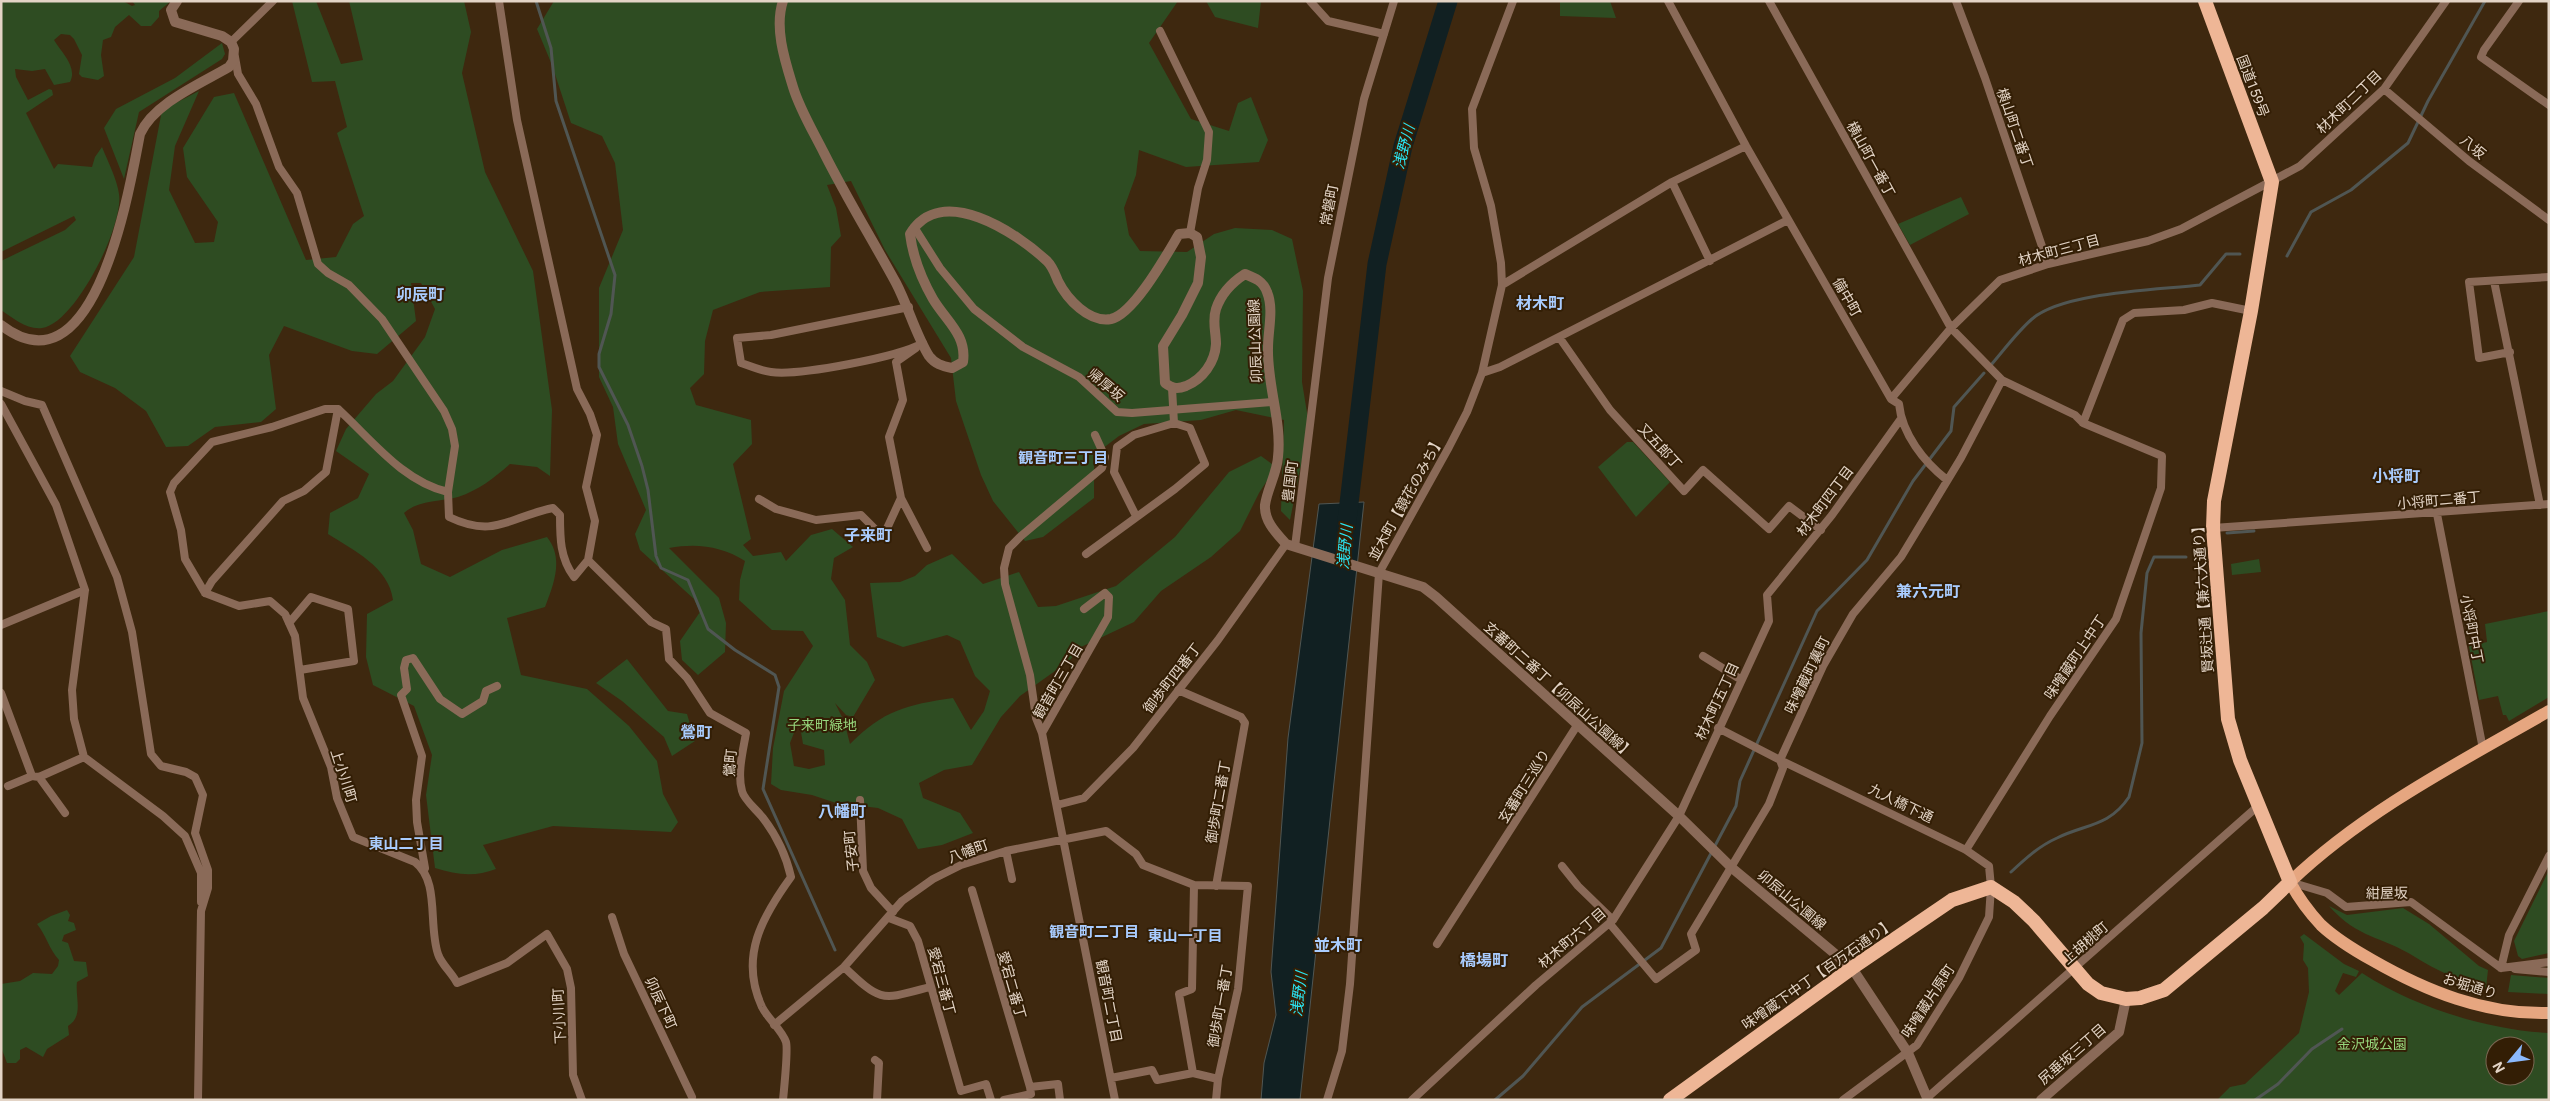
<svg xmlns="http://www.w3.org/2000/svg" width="2550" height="1101" font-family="Roboto,'Noto Sans JP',sans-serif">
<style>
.green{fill:#2e4c22;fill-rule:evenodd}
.water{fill:#112022;stroke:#505653}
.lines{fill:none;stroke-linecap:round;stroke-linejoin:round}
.stream{stroke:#505653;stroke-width:3}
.river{stroke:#112022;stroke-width:19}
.minor{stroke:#8a6a58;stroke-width:8}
.tertiary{stroke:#8a6a58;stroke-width:10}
.primary{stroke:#e6a680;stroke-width:12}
.trunk{stroke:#eeb696;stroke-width:14}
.minor-bridge{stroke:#8a6a58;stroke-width:8}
.labels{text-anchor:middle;stroke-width:4;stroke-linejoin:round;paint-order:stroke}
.street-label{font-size:14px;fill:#e3d4c6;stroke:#331e05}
.park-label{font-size:14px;fill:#96d67c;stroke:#331e05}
.water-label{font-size:15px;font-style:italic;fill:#2ae5f3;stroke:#331e05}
.neighbourhood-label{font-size:15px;font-weight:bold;fill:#a9ccfe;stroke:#331e05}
.quarter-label{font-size:16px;font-weight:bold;fill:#a9ccfe;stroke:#331e05}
</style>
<rect width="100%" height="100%" fill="#3e280f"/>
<path class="green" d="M1,1H123L132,6L135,5L132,1H171L159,11V17L151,26H141L129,15L115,27L111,37L103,40L101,55L104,76L98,80L82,77L79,74L82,55L74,39L70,35L61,34L54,40C61,52 78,67 70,82L54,85L45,69L32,71L15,69L16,77L28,100L49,89L52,90L53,95L26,113L54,169L58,164L92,167L95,157L102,147C108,162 117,179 119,194C124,225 75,324 42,328C27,330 13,318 1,310V261L65,230L76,220L74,216L1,252Z
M292,1H316L341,64L363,60L349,1H464L471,32L462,73L485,172L533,271L552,410L550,476L537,467L510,464C494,478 479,490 458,497C440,502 418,500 404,513L413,530L421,564L450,577L502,550L547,537C564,558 554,584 545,607L507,618L521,675L587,689L629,726L657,761L663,794L678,822L671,832L553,826L483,845L496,869C475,877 457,875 435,868L426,795L432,755L414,706L373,685L366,657L367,614L393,600C389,567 353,550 328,534L330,513L358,498L369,474L336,451L346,429L376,394L393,381L425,337L435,309L421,283H411L416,321L377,354L352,351L284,326L269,355L276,409L261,422L215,427L188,446L166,447L146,411L115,388L80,372L70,356L134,257L162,110L199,91L175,146L169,190L195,243L214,242L218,222L187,177L183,148L214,97L234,93L306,260L336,257L353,224L364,216L337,133L347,127L335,81L312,82Z
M554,1H1178L1149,43L1191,119L1229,131L1238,103L1251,97L1268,140L1259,162L1186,167L1139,150L1136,175L1124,208L1129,235L1140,251L1187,252L1214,234L1235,228L1272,230L1292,239L1303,291L1302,382L1309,425L1290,520L1281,511L1284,420L1236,410L1201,420L1144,424L1119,436L1094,455V498L1043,537L1025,541L993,501L981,475L956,401L951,358L885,250L851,181L827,185L836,208L841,236L831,247L830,287L760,292L713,310L705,341L704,374L690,388L696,405L751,420L752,444L733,464L751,539L743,545L753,556L781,552L786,561L811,535L832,529L853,547L834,558L831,579L845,600L850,645L867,662L875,680L853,717L846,715L835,703L844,721L850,744C884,710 906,705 953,698L971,730L984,711L990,691L975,676L960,641L947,635L903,647L877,637L870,583L900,582L915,576L927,565L952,554L983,584L1019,572L1038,607L1056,606L1116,586L1175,537L1229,472L1261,456L1276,467L1259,493L1240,531L1211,557L1161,591L1134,622L1081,647L1069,661L1020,696L1001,717L972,765L944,770L919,783L923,798L960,813L973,833L942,845L918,849L902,819L878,808L836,803L812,795L781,790L771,784L773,748L784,691L813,646L803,631L772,630L739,600L740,580L745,561C721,546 697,543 669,548L719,598L726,623L725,652L698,675L682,660L680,641L700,612L694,599L640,550L635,534L646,510L618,444L613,407L599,377V288L623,230L615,163L602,136L571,123L552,65L537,29ZM799,720L803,744L824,750L825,765L809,769L794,766L790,743Z
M1206,1H1261L1258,28L1215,17Z
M1560,1H1610L1616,18L1560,16Z
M222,43L225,54L222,59L139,112L124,179L104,128L116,109L175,78Z
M1961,197L1969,214L1910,245L1898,224Z
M1627,442H1633L1670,482L1636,517L1598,467Z
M2259,559L2261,572L2232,575L2231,564Z
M2549,611V697L2509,721L2506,715H2503L2498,696L2479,700L2469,646L2487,642L2485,624Z
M627,659L668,711L687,714L695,741L672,756L664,737L622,701L596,683Z
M2549,870V953L2522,959L2518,956L2514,941Z
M2329,906L2347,915L2403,908L2429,924L2479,966L2488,970L2486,988C2460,981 2437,971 2415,957C2382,936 2358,939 2329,906Z
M67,910L70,915L68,921L74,923L76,930L64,935L62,941L68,943L74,961L86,962L88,976L77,982C75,998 84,1016 68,1026L69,1035L47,1049L43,1057L26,1047L20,1050V1059L16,1063H7L1,1047V984L20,981L33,973L52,974L58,966L59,960C49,949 46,935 37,924L51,916Z
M2304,934L2344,964L2359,971L2356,977L2343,973L2335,991L2339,995L2362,973C2414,1007 2487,1030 2549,1033V1100H2217L2230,1087L2245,1084L2299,1033L2309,992L2308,968L2303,960L2304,944L2300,937ZM2495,1046H2525V1076H2495Z
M2511,975L2549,978V994L2508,992Z"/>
<path class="water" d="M1364,502L1300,1100H1261L1264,1063L1276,1015L1271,972L1288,738L1319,504Z"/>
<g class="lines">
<path class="stream" d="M536,1L551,48L556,101L615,275L611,314L599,354V367L628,425L642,466L648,490L656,556L661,568L688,580L708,629L735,650L775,675L779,687L763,789L835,950
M2287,256L2311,212L2351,190L2408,143L2428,101L2485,1
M1991,365C2004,350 2017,332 2032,319C2063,292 2158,290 2200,285L2226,254H2240
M2227,533L2254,531
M2011,872C2025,859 2039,846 2057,838C2085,824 2109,827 2129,797L2142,743L2141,633L2147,573L2154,557H2186
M1495,1100L1523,1076L1582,1007L1661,948L1736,806L1740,781L1817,611L1867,560L1913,481L1951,431L1954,407L1984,373
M2255,1100L2278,1084L2312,1049L2342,1029"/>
<path class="river" d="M1346,529L1377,264L1403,146L1448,1"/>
<path class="minor" d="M1310,1L1328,21L1384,34
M1668,1L1746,146L1891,399L1899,404C1902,434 1924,462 1947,480
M1769,1L1951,328L2002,380L2075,415L2083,423L2162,456L2161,488L2116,619L2050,716L1966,850
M1956,1L1985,78L2048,264
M2519,1L2484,50L2481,57L2549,105
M1160,31L1209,132L1207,160L1198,188L1190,233
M231,42L273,1
M235,57L238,74L256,104L279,167L297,193L318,264L328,273L349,285L382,319L444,411L452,429L455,446L448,492L449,517C495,539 509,517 553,508L560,515C560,538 560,558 574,577L588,560L595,521L586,487L597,435L590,414L577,389L517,120L499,1
M2384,89L2469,161L2549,220
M1672,182L1710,261
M914,227L940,268L974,309L1023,347L1079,377L1117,412L1132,413L1273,402
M2494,281L2540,505
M1502,285L1672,182L1746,146
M909,307L771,335L737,338L741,363C750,366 761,371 771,372C798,376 899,357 923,343
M1559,337L1610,410L1684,491L1703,470L1769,529L1789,506L1821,530
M2510,352L2479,358L2469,282L2549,277
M1482,373L1500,367L1788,220
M1,391L25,401L42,405L117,577L132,632L151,754L161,766L186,772L195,777L203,795L195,833L208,870V888L201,911L198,1100
M1891,399L1951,328L2000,280L2048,264L2148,241L2181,229L2300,166L2384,89L2446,1
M1,404L56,505L85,590L72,690L74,719L84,757L39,777L32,776L8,786
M2083,423L2123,320L2134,313L2184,310L2212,303L2251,311
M1095,435L1105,457L1102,468L1021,536L1009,548L1004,568L1005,584L1030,675L1036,718L1042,733L1115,1100
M901,498L927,548
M759,499L776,509L816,520L861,515L883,537L901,498L889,437L903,400L896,362L916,348
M2437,514L2483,749
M2213,528L2549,504
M1295,547L1328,278L1364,99L1394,1
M1086,554L1175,489L1205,464L1190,428L1174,423L1134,435L1117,447L1114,472L1136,516
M588,560L651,622L666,629L669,659L687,678L710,713L746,733C743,751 737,773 742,791C744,800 757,810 763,818C776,835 786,855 791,877C762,917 739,957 762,1007C768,1019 782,1030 786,1042C788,1049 784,1090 783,1100
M205,593L239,606L270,601L285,614L295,636L303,698L331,767L337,798L353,837L415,862C440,881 428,925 438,954C441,964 452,973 457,983L507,963L547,934L567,969L571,988L573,1075L582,1100
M205,593L185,559L181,530L170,492L174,483L212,442L272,427L325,409H338C371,439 403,482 448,492
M205,593L212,581L283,501L304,491L326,472L338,409
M289,623L311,597L348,609L354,661L300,670
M1,625L85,590
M1703,656L1740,679
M1178,690L1241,717L1245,723L1216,886
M1,693L32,776
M1718,728L1780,760L1966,850L1989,866L1991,887L1989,917L1959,978L1917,1045L1843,1100
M1042,733L1108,617L1109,597L1105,593L1084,609
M84,757L163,816L185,836L201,873V902
M39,777L65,813
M860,800L863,871L871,888L893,912
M1057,805L1084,798L1133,748L1218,640L1286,544
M1006,851L1012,879
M1562,866L1578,886L1613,920
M425,868L417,822L416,800L422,756L401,695L407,689L404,668L406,660L413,658L440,699L462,714L483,701L486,691L497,686
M2290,882L2327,893L2346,907L2411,902L2501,968
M972,890L1030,1087L1031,1094L1004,1100
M612,917L624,954L692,1097
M889,918L910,926L918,941L961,1091L986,1084L991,1100
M1610,924L1656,979L1696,950L1691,934L1769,804L1783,768L1780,760L1823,666L1853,614L1901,557L1961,458L2002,380
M1437,944L1578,724
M844,967C882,1003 881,1000 930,987
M2501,968L2509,935L2549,856
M2501,968L2549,962
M2515,969L2549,972
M774,1025L844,967L902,901L933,879L961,865L1006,851L1106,831L1136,854L1143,865L1194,885L1248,886L1238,989L1218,1079L1216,1100
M875,1060L879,1063L877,1100
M1193,1073L1179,994L1192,989L1194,885
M1111,1078L1152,1070L1157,1080L1193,1073L1218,1079
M1030,1087L1058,1084L1060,1100
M1928,1097L2258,806
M1327,1100L1342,1051L1350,984L1379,573L1449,447L1467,412L1482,373L1502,285L1501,263L1491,206L1474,148L1472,109L1513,1
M1412,1100L1536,985L1613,920L1679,816L1769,621L1767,595L1832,515L1900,420"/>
<path class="tertiary" d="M783,1C774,28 785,61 793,87C800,110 813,131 824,153C846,197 872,239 896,283C908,306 916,335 929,356C935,364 942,366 952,368L963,362C967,335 946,321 933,299C921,278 913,258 910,234C941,182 1017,233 1047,261C1053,267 1055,274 1058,281C1067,299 1089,323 1111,319C1134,314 1167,254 1179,234L1190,233L1197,237L1201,257L1198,283L1182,315L1163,346L1165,383C1173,389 1178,389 1186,386C1203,379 1215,362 1216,344C1216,332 1212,321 1216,309C1221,294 1231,283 1245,274C1255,278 1263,281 1267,292C1274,309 1268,330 1268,348C1267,385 1282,421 1278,457C1277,473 1267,490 1265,505C1264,521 1276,533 1286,544L1423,587L1436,597L1679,816L1732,868L1852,968L1908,1053L1928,1100
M1,325C95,398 129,191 140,134C154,103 200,84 229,67L233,61L234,49L231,42L222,36L175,22L171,10L177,1
M2041,1100L2119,1032L2126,999"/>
<path class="primary" d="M2549,711C2460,762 2364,811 2290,882C2298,897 2309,912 2321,925C2336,939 2354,950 2372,960C2426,991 2485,1015 2549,1013"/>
<path class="trunk" d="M1670,1100L1852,968L1952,900L1991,887L2014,902L2034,921L2088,984L2101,993L2126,999L2140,998L2164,990L2263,908L2290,882L2240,760L2228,719L2213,528L2214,501L2251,311L2272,182L2205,1"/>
<path class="minor-bridge" d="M1172,388L1174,423"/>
</g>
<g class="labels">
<g class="street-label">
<text transform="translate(2253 86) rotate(69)" y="5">国道159号</text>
<text transform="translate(2349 102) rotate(-44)" y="5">材木町二丁目</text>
<text transform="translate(2015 128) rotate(71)" y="5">横山町二番丁</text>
<text transform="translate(2473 147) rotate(39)" y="5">八坂</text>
<text transform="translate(1871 159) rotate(61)" y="5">横山町一番丁</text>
<text transform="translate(1329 205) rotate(-79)" y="5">常磐町</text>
<text transform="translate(2059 250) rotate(-15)" y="5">材木町三丁目</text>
<text transform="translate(1847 297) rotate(60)" y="5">備中町</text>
<text transform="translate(1255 341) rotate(-92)" y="5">卯辰山公園線</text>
<text transform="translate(1106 385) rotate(40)" y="5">帰厚坂</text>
<text transform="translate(1660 446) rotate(47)" y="5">又五郎丁</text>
<text transform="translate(1290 481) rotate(-83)" y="5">豊国町</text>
<text transform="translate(1406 498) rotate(-61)" y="5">並木町【鏡花のみち】</text>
<text transform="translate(2439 500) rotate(-5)" y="5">小将町二番丁</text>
<text transform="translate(1825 501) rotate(-53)" y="5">材木町四丁目</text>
<text transform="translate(2203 596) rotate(-94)" y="5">賢坂辻通【兼六大通り】</text>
<text transform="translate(2472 629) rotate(79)" y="5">小将町中丁</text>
<text transform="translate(2075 657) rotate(-56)" y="5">味噌蔵町上中丁</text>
<text transform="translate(1807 675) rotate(-64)" y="5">味噌蔵町裏町</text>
<text transform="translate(1172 678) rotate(-52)" y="5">御歩町四番丁</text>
<text transform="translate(1058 681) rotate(-60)" y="5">観音町三丁目</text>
<text transform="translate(1559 690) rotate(42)" y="5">玄蕃町二番丁【卯辰山公園線】</text>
<text transform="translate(1717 701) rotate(-65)" y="5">材木町五丁目</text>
<text transform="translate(730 763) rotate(-86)" y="5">鶯町</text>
<text transform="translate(344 776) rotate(72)" y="5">上小川町</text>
<text transform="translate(1524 786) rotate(-58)" y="5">玄蕃町三巡り</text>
<text transform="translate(1218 802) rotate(-80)" y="5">御歩町二番丁</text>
<text transform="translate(1901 803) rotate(26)" y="5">九人橋下通</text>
<text transform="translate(851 851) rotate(-96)" y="5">子安町</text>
<text transform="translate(968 851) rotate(-20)" y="5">八幡町</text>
<text transform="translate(2387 893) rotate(-1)" y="5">紺屋坂</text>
<text transform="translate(1792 900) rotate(40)" y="5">卯辰山公園線</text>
<text transform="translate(1572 938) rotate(-41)" y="5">材木町六丁目</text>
<text transform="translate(2085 943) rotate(-41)" y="5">上胡桃町</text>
<text transform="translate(1818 974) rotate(-35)" y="5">味噌蔵下中丁【百万石通り】</text>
<text transform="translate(942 981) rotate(75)" y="5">愛宕三番丁</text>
<text transform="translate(1012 985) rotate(74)" y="5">愛宕二番丁</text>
<text transform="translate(2470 986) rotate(17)" y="5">お堀通り</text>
<text transform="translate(1109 1001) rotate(79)" y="5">観音町二丁目</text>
<text transform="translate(1928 1001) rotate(-57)" y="5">味噌蔵片原町</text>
<text transform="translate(661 1003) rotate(65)" y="5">卯辰下町</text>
<text transform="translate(1220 1006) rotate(-80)" y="5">御歩町一番丁</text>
<text transform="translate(559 1016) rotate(-93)" y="5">下小川町</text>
<text transform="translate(2072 1054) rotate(-41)" y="5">尻垂坂三丁目</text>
</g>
<g class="park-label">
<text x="822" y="730">子来町緑地</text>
<text x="2372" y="1049">金沢城公園</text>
</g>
<g class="water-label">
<text transform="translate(1404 147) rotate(-75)" y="5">浅野川</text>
<text transform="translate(1345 547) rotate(-85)" y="5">浅野川</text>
<text transform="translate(1299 994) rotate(-83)" y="5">浅野川</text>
</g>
<g class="neighbourhood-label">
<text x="1063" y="463">観音町三丁目</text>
<text x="406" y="849">東山二丁目</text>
<text x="1094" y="937">観音町二丁目</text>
<text x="1185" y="941">東山一丁目</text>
</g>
<g class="quarter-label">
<text x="420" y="300">卯辰町</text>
<text x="1540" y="309">材木町</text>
<text x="2396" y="482">小将町</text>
<text x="868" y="541">子来町</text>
<text x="1928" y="597">兼六元町</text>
<text x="696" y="738">鶯町</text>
<text x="842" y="817">八幡町</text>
<text x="1338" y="951">並木町</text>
<text x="1484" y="966">橋場町</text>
</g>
</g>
<rect width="2550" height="1101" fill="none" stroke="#e3d4c6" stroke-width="5"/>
<g transform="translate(2510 1061) rotate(241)"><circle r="24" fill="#331e05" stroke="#796752"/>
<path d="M0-4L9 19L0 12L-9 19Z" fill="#8bb9fc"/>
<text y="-8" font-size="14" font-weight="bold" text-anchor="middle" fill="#e3d4c6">N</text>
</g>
</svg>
